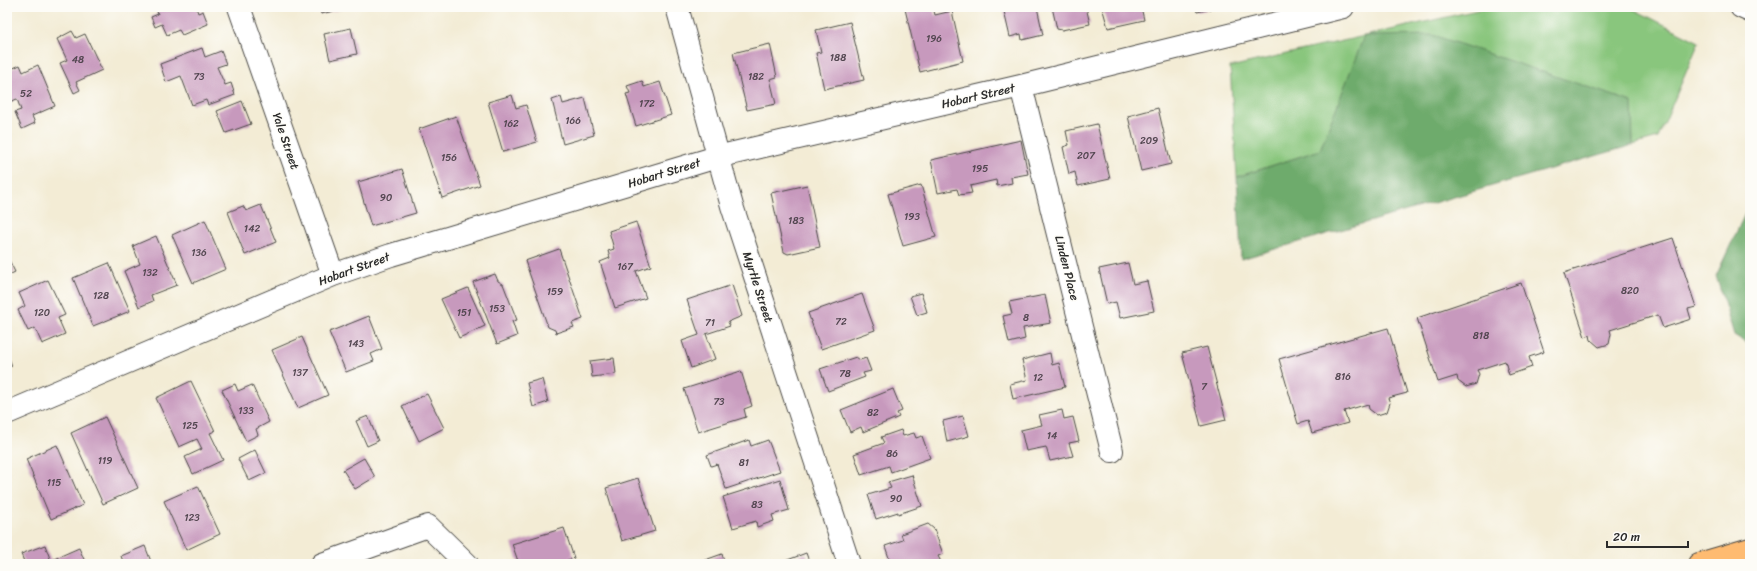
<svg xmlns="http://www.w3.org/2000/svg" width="1757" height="571" font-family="Sriracha,sans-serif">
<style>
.green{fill:#89c67d;stroke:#5a7854}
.forest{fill:#6eab6c;stroke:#4c6b4c}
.building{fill:#c799bd}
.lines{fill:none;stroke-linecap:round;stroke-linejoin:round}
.minor-casing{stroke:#494844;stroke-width:24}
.tertiary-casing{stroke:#494844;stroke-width:24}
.primary-casing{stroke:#494844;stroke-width:24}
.minor{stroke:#fff;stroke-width:22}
.tertiary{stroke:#fff;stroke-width:22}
.primary{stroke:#febb71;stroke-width:22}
.labels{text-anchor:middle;stroke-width:3;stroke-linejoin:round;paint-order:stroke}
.number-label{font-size:10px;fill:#524650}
.street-label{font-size:12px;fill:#2b2b2b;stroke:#fdfcf7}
</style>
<rect width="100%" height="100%" fill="#fdfcf7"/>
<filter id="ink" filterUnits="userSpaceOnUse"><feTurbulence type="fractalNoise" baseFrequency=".025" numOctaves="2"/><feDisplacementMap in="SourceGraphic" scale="8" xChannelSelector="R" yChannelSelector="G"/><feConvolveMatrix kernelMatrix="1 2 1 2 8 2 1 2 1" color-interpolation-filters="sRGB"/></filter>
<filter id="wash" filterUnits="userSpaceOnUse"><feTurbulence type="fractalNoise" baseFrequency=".012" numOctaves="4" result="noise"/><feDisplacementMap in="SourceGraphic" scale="16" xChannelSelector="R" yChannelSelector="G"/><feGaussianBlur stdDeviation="0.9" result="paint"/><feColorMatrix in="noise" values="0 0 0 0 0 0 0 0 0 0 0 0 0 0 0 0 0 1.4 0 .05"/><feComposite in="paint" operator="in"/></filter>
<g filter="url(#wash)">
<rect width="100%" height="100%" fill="#f3ecd5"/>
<path class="green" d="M1490,7H1629L1699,42L1658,138L1633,145L1631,102L1365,36L1320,150L1237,177L1230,67Z"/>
<path class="forest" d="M1433,35L1632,102L1633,145L1241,259L1237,177L1320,150L1364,36Z
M1750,203V345L1734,335L1716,276Z"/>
<g id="blocks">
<path class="building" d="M155,7H196L198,13L203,11L208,24L182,35L179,30L167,35L162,24L155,27L151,17L158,14Z
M319,7H347V8L321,14Z
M915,7H933L935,15L952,11L963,61L920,72L905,9Z
M1003,7H1037L1043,35L1022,40L1021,34L1010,37Z
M1052,7H1086L1090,24L1062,30L1057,29Z
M1102,7H1141L1144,20L1108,28Z
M1195,7H1211V9L1197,12Z
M850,22L864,80L824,89L816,53L821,52L816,30Z
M351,28L357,54L330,60L324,34Z
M72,31L76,38L85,34L102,70L76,82L80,90L74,93L60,63L67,60L57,39Z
M770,44L777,77L770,79L776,104L747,110L733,53Z
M202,48L205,57L221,51L226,64L217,67L225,85L231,83L235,95L208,105L206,100L192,105L181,76L166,82L160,64Z
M20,65L23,72L38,65L55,106L32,116L35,123L22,129L15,112L21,110L17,99L7,103V79L10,78L7,71Z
M642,81L644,87L660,82L671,115L636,126L626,94L630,93L627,86Z
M512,95L516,108L526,105L537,142L503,152L488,102Z
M561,97L563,104L585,98L594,135L563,144L552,100Z
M242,101L251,124L226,133L217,111Z
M1158,108L1171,164L1141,171L1128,116Z
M456,116L480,185L442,198L419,129Z
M1097,124L1110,179L1078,186L1075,172L1069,174L1063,147L1069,145L1066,131Z
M1021,140L1028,174L1011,177L1012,183L997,186L996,180L970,186L972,193L959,195L957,189L938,193L931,160Z
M402,169L416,213L371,226L358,182Z
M807,185L820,247L788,254L784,252L771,193Z
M921,185L936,237L903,246L888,194Z
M261,205L276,242L245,255L228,212L243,206L246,211Z
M205,220L226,269L193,283L172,235Z
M636,222L651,266L636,271L646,298L615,308L600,262L610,258L608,251L614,249L609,231Z
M156,236L177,285L151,295L153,301L139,307L124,271L140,264L133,246Z
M1673,238L1696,307L1688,309L1691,319L1663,328L1658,315L1610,330L1611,334L1609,344L1599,347L1591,340L1590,335L1585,337L1564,273Z
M559,249L583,319L572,323L574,327L556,333L555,330L548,327L525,261Z
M7,256L15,272L7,276Z
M109,263L130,311L93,326L73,278Z
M1128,263L1133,284L1147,281L1154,311L1120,318L1116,302L1107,304L1099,269Z
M495,274L498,281L503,284L517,320L512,321L517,336L497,344L473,282Z
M48,280L65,315L58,318L65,334L42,344L35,328L28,331L18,310L25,306L19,293Z
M1521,283L1544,352L1529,357L1532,367L1509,375L1505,361L1477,370L1479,374L1476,384L1466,387L1458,381L1457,376L1438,382L1417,318Z
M732,285L742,316L728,322L730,326L706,334L715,359L691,368L682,341L699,335L687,300Z
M468,288L485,326L459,338L441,299Z
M921,293L927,312L917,315L910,296Z
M862,294L875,330L821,349L808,313Z
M1045,295L1051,323L1023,328L1025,339L1009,343L1003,316L1012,314L1009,302Z
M369,316L382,349L371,354L374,361L346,372L329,332Z
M1388,328L1407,393L1388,398L1390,403L1387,412L1377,415L1369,409L1368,404L1344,411L1348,423L1312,433L1308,421L1298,424L1279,359Z
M302,337L328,395L298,408L272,350Z
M1207,347L1226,420L1201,426L1182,353Z
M7,353L12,366L7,368Z
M1050,353L1052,365L1059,363L1065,387L1013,399L1010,384L1027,380L1022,360Z
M856,357L860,360L866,358L871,371L863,373L865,377L828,391L820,369Z
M614,358L616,374L592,377L590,361Z
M741,371L752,406L744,409L746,417L698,432L684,389Z
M542,379L548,402L533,407L527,383Z
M191,381L215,431L210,433L223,460L193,474L185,457L202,449L197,439L179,447L156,398Z
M235,384L238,391L252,385L269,422L256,429L258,435L246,441L222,390Z
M893,389L902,411L897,413L899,417L863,432L861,427L850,432L841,410Z
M427,394L444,428L419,441L402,406Z
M1062,410L1064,419L1073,417L1079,441L1069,443L1073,456L1050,461L1046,447L1026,451L1021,430L1042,425L1039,415Z
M368,416L378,441L367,446L356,421Z
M963,416L969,436L947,442L943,421Z
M105,417L138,488L103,504L71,433Z
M901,430L903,436L914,433L916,438L922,436L930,458L891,472L889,466L861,475L854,454L884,443L881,437Z
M749,440L751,446L768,440L780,471L726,489L717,464L711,466L707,455Z
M57,445L83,505L51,519L26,459Z
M255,450L266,473L249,481L238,459Z
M364,458L375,477L355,489L343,470Z
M912,475L922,506L898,514V512L876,519L868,495L891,488L888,482Z
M638,478L655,531L622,541L606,488Z
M780,479L789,510L772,515L774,521L757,527L756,521L733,528L723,497Z
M198,486L220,534L186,550L164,501Z
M928,524L934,529L943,554L938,556L941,562L936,564H891L885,546L903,540L901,534Z
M564,528L574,558L556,564H519L512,544Z
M45,545L52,564H25L21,554Z
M145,546L152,564H124L121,556Z
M79,548L86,564H57L54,559Z
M806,553L810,564H777Z
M722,554L725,564H694Z"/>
</g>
</g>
<g filter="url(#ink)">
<use href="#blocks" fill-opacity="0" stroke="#494844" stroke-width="1"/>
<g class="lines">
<defs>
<path id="minor" d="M239,7L333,275
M677,7L732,206L849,564
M1021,86L1112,451
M7,413L333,275L391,255L717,157L1021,86L1343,7
M322,564L428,526L467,564"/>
<path id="tertiary" d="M1741,7L1750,11"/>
<path id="primary" d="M1699,564L1750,549"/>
</defs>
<use href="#minor" class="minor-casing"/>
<use href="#tertiary" class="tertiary-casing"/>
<use href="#primary" class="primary-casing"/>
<use href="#minor" class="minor"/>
<use href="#tertiary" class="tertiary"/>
<use href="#primary" class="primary"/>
</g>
</g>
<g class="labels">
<g class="number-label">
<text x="934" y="42">196</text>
<text x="838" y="61">188</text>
<text x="78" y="63">48</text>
<text x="199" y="80">73</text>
<text x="756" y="80">182</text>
<text x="26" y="97">52</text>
<text x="647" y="107">172</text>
<text x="573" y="124">166</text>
<text x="511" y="127">162</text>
<text x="1149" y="144">209</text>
<text x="1086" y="159">207</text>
<text x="449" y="161">156</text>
<text x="980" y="172">195</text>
<text x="386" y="201">90</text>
<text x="912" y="220">193</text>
<text x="796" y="224">183</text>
<text x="252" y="232">142</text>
<text x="199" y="256">136</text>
<text x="625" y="270">167</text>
<text x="150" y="276">132</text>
<text x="1630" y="294">820</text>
<text x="555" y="295">159</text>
<text x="101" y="299">128</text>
<text x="497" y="312">153</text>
<text x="42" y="316">120</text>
<text x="464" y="316">151</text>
<text x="1026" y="321">8</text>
<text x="841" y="325">72</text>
<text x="710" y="326">71</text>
<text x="1481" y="339">818</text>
<text x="356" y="347">143</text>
<text x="300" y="376">137</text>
<text x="845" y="377">78</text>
<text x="1343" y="380">816</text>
<text x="1038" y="381">12</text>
<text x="1204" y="390">7</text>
<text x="719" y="405">73</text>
<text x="246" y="414">133</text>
<text x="873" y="416">82</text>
<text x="190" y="429">125</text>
<text x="1052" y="439">14</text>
<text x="892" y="457">86</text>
<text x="105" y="464">119</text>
<text x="744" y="466">81</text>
<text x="54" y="486">115</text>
<text x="896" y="502">90</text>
<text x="757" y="508">83</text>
<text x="192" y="521">123</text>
</g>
<g class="street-label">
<text transform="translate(978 96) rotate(-13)" y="4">Hobart Street</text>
<text transform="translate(286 141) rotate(71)" y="4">Yale Street</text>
<text transform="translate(664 173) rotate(-17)" y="4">Hobart Street</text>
<text transform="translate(1067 268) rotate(76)" y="4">Linden Place</text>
<text transform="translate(354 269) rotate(-20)" y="4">Hobart Street</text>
<text transform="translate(758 287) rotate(72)" y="4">Myrtle Street</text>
</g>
</g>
<rect width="1757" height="571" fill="none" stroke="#fdfcf7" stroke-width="24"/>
<path d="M1607 541v6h81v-6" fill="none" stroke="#2b2b2b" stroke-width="2"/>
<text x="1613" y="541" font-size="12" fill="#2b2b2b" stroke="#fdfcf7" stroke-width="3" paint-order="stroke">20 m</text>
</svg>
